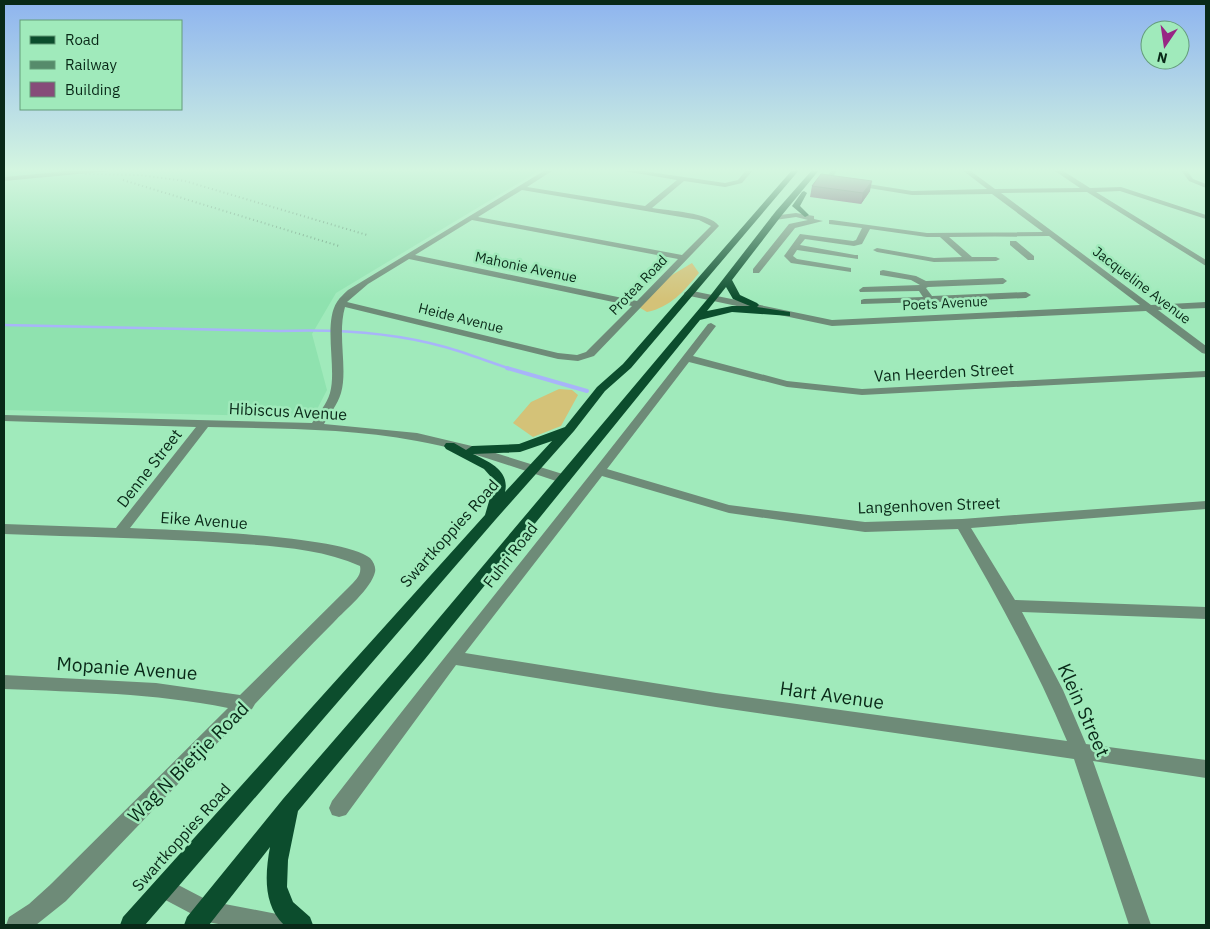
<svg xmlns="http://www.w3.org/2000/svg" width="1210" height="929" font-family="'IBM Plex Sans',sans-serif">
<style>
.built{fill:#8fe2af}
.green{fill:#d4c278}
.lines{fill:none;stroke-linecap:round;stroke-linejoin:round}
.stream-far1{stroke:#a8b4f9;stroke-width:2.5}
.stream{stroke:#a8b4f9;stroke-width:4}
.minor{fill:#6e8b78;fill-rule:evenodd}
.major{fill:#0c4d2d;fill-rule:evenodd}
.rail{stroke:#568b6b;stroke-width:2;stroke-dasharray:1 3;stroke-linecap:butt}
.wall{fill:#734168}
.shaded-wall{fill:#5e3555}
.building{fill:#864c79;stroke:#5e3555}
.labels{text-anchor:middle;stroke-width:5;stroke-linejoin:round;paint-order:stroke}
.far-street-label{font-size:14px;fill:#092918;stroke:#a0eabb}
.street-label{font-size:16px;fill:#092918;stroke:#a0eabb}
.near-street-label{font-size:19px;fill:#092918;stroke:#a0eabb}
</style>
<rect width="100%" height="100%" fill="#a0eabb"/>
<path class="built" d="M4,169H542L336,293L312,334L327,390L313,417L4,410Z"/>
<path class="green" d="M692,263L699,273C684,291 671,307 647,312L637,306L667,278Z
M559,389L572,390L578,395L561,426L533,437L513,423L531,402Z"/>
<g class="lines">
<path class="stream-far1" d="M4,325L280,331C335,329 392,332 445,347C467,353 489,362 511,369"/>
<path class="stream" d="M507,368L587,391"/>
<path class="minor" d="M89,169H113L110,171L4,181V177Z
M547,169H555L527,187L645,206L677,180L612,169H629L725,183L738,180L747,169H754L742,183L725,187L684,181L652,208C669,211 709,212 719,226L594,356L578,361L558,359L345,307C337,335 348,368 341,393C338,404 329,415 324,424L417,433L476,447L569,476L570,479L569,482H559C513,467 465,449 417,441C348,428 277,429 208,427L130,528C173,530 343,535 370,558C374,562 376,568 375,572C371,589 345,610 334,622C307,649 281,676 255,704L252,709L248,711L66,901L36,925H6L9,917L29,904L50,885L228,708C154,693 79,692 4,689V675L156,683L240,695L349,587C355,581 362,575 360,566C320,548 272,546 229,543C154,538 79,537 4,534V524L116,528L196,427L4,421V415L312,423C318,414 327,404 330,393C337,369 323,323 337,302C340,297 344,294 348,290ZM522,190L699,220L711,226L682,255L478,217ZM472,220L678,259L637,301L415,255ZM409,259L632,306L586,352L577,355L558,353L347,302L368,284Z
M832,169H838L833,177L836,179L912,191L987,189L961,169H968L995,189L1080,188L1052,169H1060L1090,188L1121,187L1206,215V219L1120,191L1096,192L1206,260V266L1087,192L1001,193L1151,305L1206,302V308L1158,310L1206,346V354L1202,353L1146,311L832,326L685,295L684,293L688,290L832,320L1140,305L1049,236L949,237L972,257H996L1000,259L996,261L934,262L877,252L873,250L877,248L934,258L962,257L940,237H927L870,229L862,244L854,246L805,239L800,245L855,255H858V259L797,250L793,256L797,259L851,268V272L791,263L784,256L800,234L853,241L856,240L862,228L829,224V220H832L927,233L1043,232L992,194L912,195L832,182L827,177Z
M1180,169H1186L1193,179L1206,184V188L1189,181Z
M796,213L814,216V219L823,221L795,228L759,273H753V269L789,224L808,220L796,217L775,220L771,218L772,216Z
M1010,241H1016L1034,256V260H1028L1010,245Z
M883,270L916,276L926,281L1003,278L1007,281L1003,284L928,287L926,288L932,296L1026,292L1031,295L1026,298L937,302L933,305L926,302L861,304V300L864,299L923,297L919,291L860,292L859,290L863,287L920,285L911,280L880,275V271Z
M711,323L716,326L693,356L787,381L862,389L1206,371V377L862,395L787,387L689,362L607,469L729,505L865,522L962,519L1206,501V509L971,528L1015,600L1206,607V619L1022,612L1063,690L1086,744L1206,760V778L1093,761L1151,925H1129L1074,759L716,707L456,665L346,815L339,817L332,815L329,808L332,801C456,641 584,485 708,324ZM602,476L729,513L865,532L958,529C998,598 1036,667 1067,741L716,693L465,653Z
M163,877L209,901L277,914L285,917L288,925H224L207,922L156,895L152,888L156,881Z"/>
<path class="major" d="M793,169H800L631,368L605,391L574,431L496,519L145,925H120L123,917L485,515L492,491V478L484,469L446,449L444,446L446,443H454L466,450L472,446L519,444L565,427L597,387L623,364ZM552,441L505,492C510,471 490,462 473,454L520,452Z
M813,169H820L782,215L732,280L740,295L757,303L759,305L757,307L790,312V316L732,312L700,320L425,659L298,811L288,860L287,887L293,902L310,917L313,925H284C263,905 265,874 270,847L209,925H184L187,917L283,799L413,649L710,296L776,211ZM726,287L733,299L750,306H732L707,311Z
M804,191L807,193L800,206L809,215L805,217L792,206L802,192Z"/>
<path class="rail" d="M62,169L86,174L140,175L185,181L367,235
M123,180L339,246"/>
</g>
<path class="wall" d="M812,186L870,191L861,204L810,197Z"/>
<path class="shaded-wall" d="M872,181L870,191L861,204L863,193Z"/>
<path class="building" d="M821,174L872,181L863,193L812,186Z"/>
<linearGradient id="sky" x2="0" y2="1"><stop stop-color="#8eb4ef"/><stop offset="0.57" stop-color="#d4f6e0"/><stop offset="1" stop-color="#d4f6e0" stop-opacity="0"/></linearGradient>
<rect width="1210" height="299" fill="url(#sky)"/>
<g class="labels">
<g class="far-street-label">
<text transform="translate(526 267) rotate(12)" y="5">Mahonie Avenue</text>
<text transform="translate(638 285) rotate(-46)" y="5">Protea Road</text>
<text transform="translate(1142 285) rotate(37)" y="5">Jacqueline Avenue</text>
<text transform="translate(945 303) rotate(-3)" y="5">Poets Avenue</text>
<text transform="translate(461 318) rotate(14)" y="5">Heide Avenue</text>
</g>
<g class="street-label">
<text transform="translate(944 372) rotate(-3)" y="6">Van Heerden Street</text>
<text transform="translate(288 411) rotate(3)" y="6">Hibiscus Avenue</text>
<text transform="translate(149 468) rotate(-52)" y="6">Denne Street</text>
<text transform="translate(929 505) rotate(-2)" y="6">Langenhoven Street</text>
<text transform="translate(204 520) rotate(4)" y="6">Eike Avenue</text>
<text transform="translate(449 533) rotate(-48)" y="6">Swartkoppies Road</text>
<text transform="translate(510 555) rotate(-52)" y="6">Fuhri Road</text>
<text transform="translate(181 837) rotate(-48)" y="6">Swartkoppies Road</text>
</g>
<g class="near-street-label">
<text transform="translate(127 668) rotate(4)" y="7">Mopanie Avenue</text>
<text transform="translate(832 695) rotate(8)" y="7">Hart Avenue</text>
<text transform="translate(1084 710) rotate(66)" y="7">Klein Street</text>
<text transform="translate(188 762) rotate(-45)" y="7">Wag N Bietjie Road</text>
</g>
</g>
<rect width="1210" height="929" fill="none" stroke="#092918" stroke-width="10"/>
<rect x="20" y="20" width="162" height="90" fill="#a0eabb" stroke="#649d7a"/>
<rect x="30" y="36" width="25" height="8" fill="#0c4d2d" stroke="#649d7a"/>
<text x="65" y="45" font-size="15" fill="#092918">Road</text>
<rect x="30" y="61" width="25" height="8" fill="#568b6b" stroke="#649d7a"/>
<text x="65" y="70" font-size="15" fill="#092918">Railway</text>
<rect x="30" y="82" width="25" height="15" fill="#864c79" stroke="#649d7a"/>
<text x="65" y="95" font-size="15" fill="#092918">Building</text>
<g transform="translate(1165 45) rotate(193)"><circle r="24" fill="#a0eabb" stroke="#649d7a"/>
<path d="M0-4L9 19L0 12L-9 19Z" fill="#982684"/>
<text y="-8" font-size="14" font-weight="bold" text-anchor="middle" fill="#092918">N</text>
</g>
</svg>
